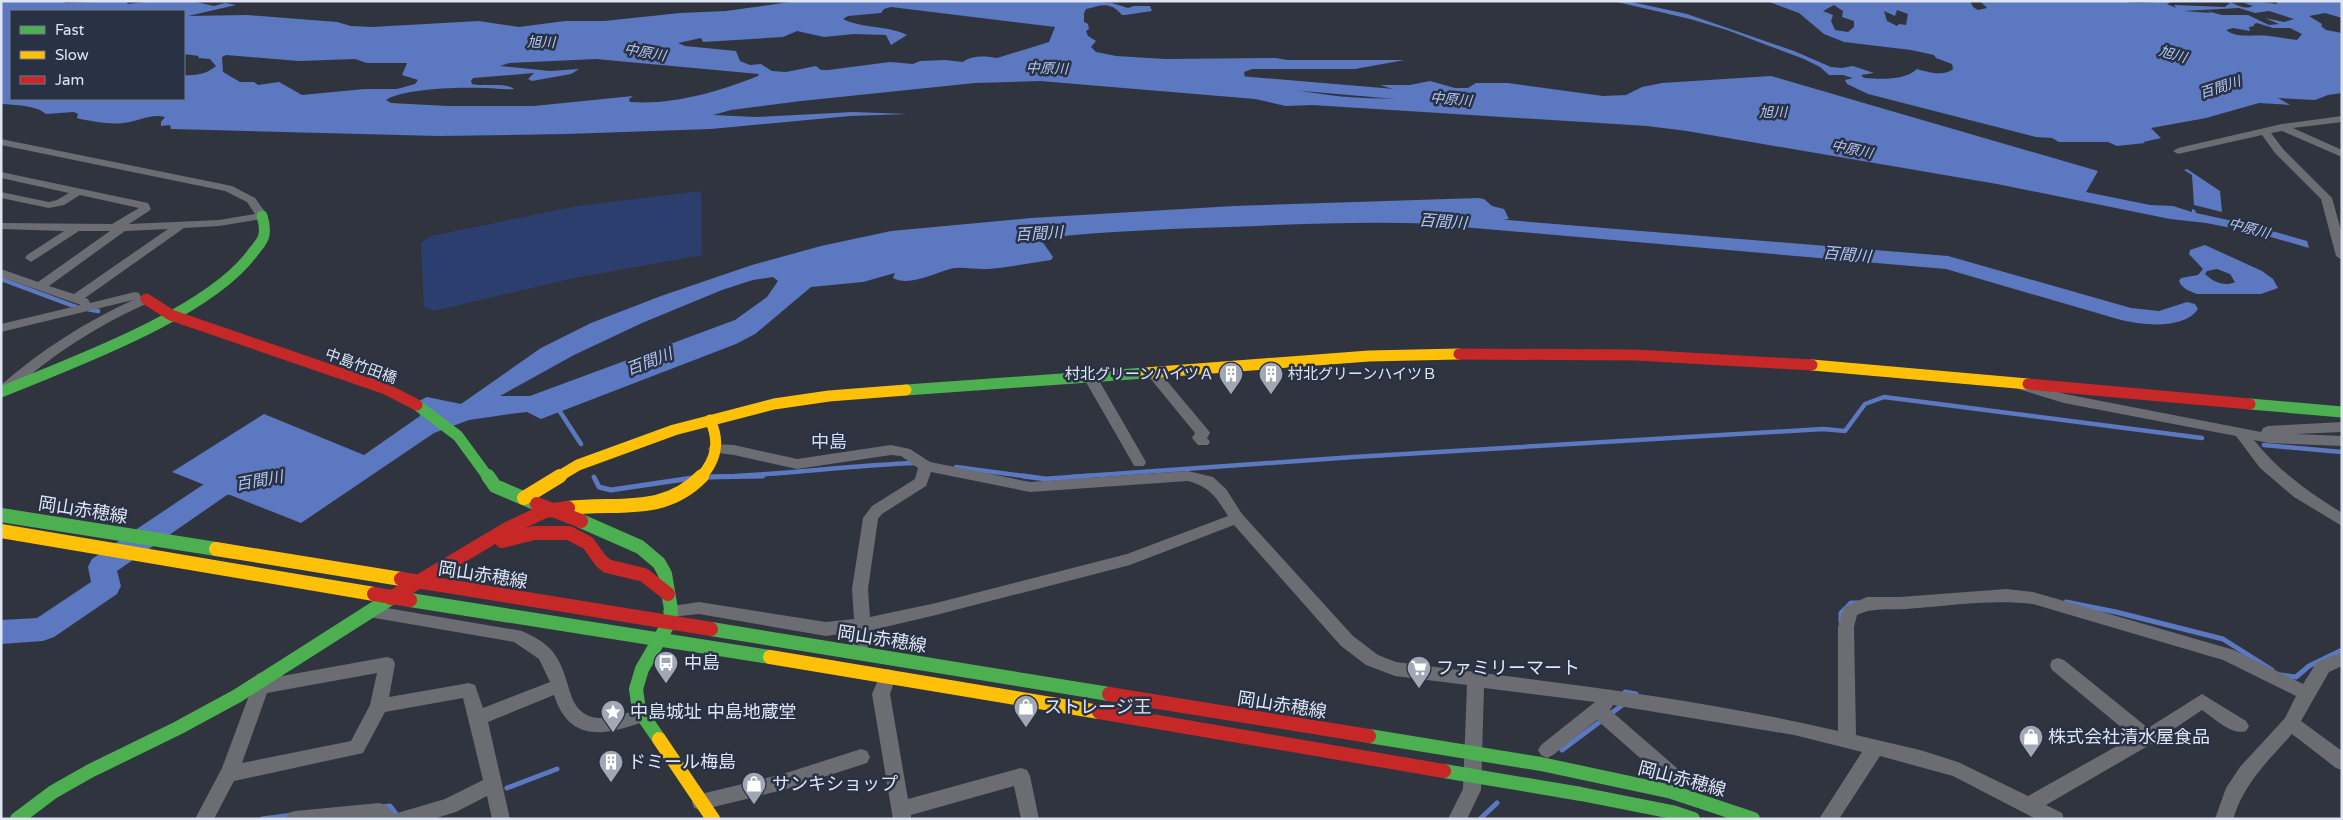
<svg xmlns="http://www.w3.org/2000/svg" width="2343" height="820" font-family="'Varela Round','Noto Sans JP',sans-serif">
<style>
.green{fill:#2b3e6e}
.water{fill:#5c78c1;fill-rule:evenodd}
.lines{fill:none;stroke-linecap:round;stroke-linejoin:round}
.stream-far1{stroke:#5c78c1;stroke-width:4.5}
.stream{stroke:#5c78c1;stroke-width:5}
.river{fill:#5c78c1;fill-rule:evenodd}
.street{fill:#6b6d73;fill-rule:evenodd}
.fast-far1{stroke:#4caf50;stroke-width:11}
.fast{stroke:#4caf50;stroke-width:14}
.slow-far1{stroke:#ffc107;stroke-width:11}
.slow{stroke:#ffc107;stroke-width:14}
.jam-far1{stroke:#c62828;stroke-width:11}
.jam{stroke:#c62828;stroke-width:14}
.jam-bridge{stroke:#c62828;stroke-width:14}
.labels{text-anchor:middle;stroke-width:5;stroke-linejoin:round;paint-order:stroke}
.far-water-label{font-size:14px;font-style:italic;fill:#b3c5ef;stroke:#293245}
.street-label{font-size:15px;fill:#dfe5f2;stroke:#293245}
.poi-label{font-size:15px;fill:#dfe5f2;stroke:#293245;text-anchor:end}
.water-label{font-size:16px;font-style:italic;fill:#b3c5ef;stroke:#293245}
.quarter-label{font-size:18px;fill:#d1ddf6;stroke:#293245}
.near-street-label{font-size:18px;fill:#dfe5f2;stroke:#293245}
.near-poi-label{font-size:18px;fill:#dfe5f2;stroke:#293245;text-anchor:start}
</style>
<rect width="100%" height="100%" fill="#2f343f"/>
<path class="green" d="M701,191L702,255L574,278L434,311L424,307L421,243L431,236L578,206Z"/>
<path class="water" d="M1,1H64L65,3L126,1L128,4L153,1H192L214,6L225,3L236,5L188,16L247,15L337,22L351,26L372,27L479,21L519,27L565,21H604L680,13L726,11L797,1H1084L1112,3L1128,8L1134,6H1150L1152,11L1125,15H1122C1110,1 1102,5 1086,9L1084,13V22L1088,24L1089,29L1086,31L1088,36L1096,41L1091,47L1096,52L1116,56L1165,59L1276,58L1287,60H1405L1355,69H1252L1244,72L1245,78C1297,93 1353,101 1408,98L1409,96L1406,93L1380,85H1410L1430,81L1455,88H1468L1476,83H1508L1603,96L1626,95L1642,87L1662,83L1771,76L2098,171L2086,192L2150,205L2173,206L2192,212V209L2195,210L2196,213L2247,224L2307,241L2309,248L2257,233L2206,223L2170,219L1997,184L1687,131L1647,126L1312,105L1286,106L1255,99L1040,81L975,83L801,101L731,110L713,115L756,117L853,112L908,114L850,116L711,129L566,134L439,136L171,129L170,125L161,126V122L165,117C151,113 137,122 123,123C109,125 94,121 80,119L77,118L78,114L74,112L46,114C36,105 14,105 1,104ZM891,7L1055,27L1049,42L997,58C987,56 971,55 963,62L945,60L920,61L913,64L890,62L828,70H821L816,66L786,72L772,71L761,64L750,65L740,61L736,51L685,46L678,43L701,38L703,42L783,37L797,31L824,37L854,34L886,35L891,45L907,35C887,25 863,29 843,19L848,16L881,13L884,9ZM11,11H184V54L199,56L198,58L210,59L216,66C207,74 195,76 184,75V99H11ZM226,55L299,61L355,59L367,63H407L402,75L418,80L415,84L397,89H365L302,95L279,82L258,85L254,82H240L223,72L222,57ZM596,59L759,74L758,76C718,92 673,105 630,102L629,99L633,96L534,106H447L391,103L386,100C403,88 464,87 486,88C496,88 505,90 514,89C505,82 484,87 472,84L471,81L473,78L534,73L528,79L532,81L571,74L579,69L550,71L500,66L509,63Z
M1613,1H1627L1687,14L1794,51L1831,67L1842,68L1853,66L1874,73L1861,75L1864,78C1881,79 1904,81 1917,69C1928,72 1944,77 1953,69L1952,64L1936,58L1934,55L1911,50L1844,42L1824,34L1799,13L1767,1H1970L1973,7L1978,10L1987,8L1980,1H2123C2134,5 2159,1 2173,1L2167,4L2176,8L2174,5L2225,7L2230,3L2225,1C2235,2 2242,11 2253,6L2244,3C2255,2 2264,2 2276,4L2278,2L2276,1H2342V18L2325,13L2309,16L2322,24L2321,26L2326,30L2342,33V93L2328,95L2315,100L2278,98L2290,105L2259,103L2206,118L2151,128L2161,138L2143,142L2145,143L2117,146L2108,142H2059L2052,138L2036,137L1868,94L1847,84L1845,80L1853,78L1843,75H1829L1820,67L1804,59L1727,30L1690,19ZM1834,5L1843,11L1842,17L1854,21V27L1848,32L1835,30L1831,21L1833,15L1823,11ZM2239,8L2255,13L2269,11L2294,19L2284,22L2265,18L2279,24L2269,25L2248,15H2222L2207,11L2211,13L2183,11ZM1897,10L1908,14L1906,25L1899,24L1897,26L1887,21L1884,11L1895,16ZM2257,23L2273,28H2290L2302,34L2297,40C2287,39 2278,37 2269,36C2255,34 2238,39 2226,30L2233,28L2250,31L2249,27L2254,26V24Z
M2187,169L2220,191L2222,212L2194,205L2192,175L2184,170Z
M1478,198L1484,199L1492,206L1504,209L1509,219L1494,221L1491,227C1403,220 1317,223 1229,227C1167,229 1107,231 1046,238L1042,241L1053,257L1051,260C1030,263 1009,267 989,269C976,270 962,266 950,269C934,273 909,287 893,278L895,273L863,282L811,287L755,334L736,344L541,419L527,412L510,414L469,420L434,433L301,523L172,472L264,414L364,455L420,416L419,401L427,397L461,404L541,348L591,323L661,296L752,265L821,246L891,231L1031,218L1234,206ZM773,277L778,281L767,297L735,320L530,396H500L574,355L642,323L722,290L753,280Z
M2205,245L2262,271L2273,279L2278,288L2261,294H2197C2190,291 2182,289 2179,281L2181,278L2198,275L2203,269L2189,254L2190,250ZM2217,269L2230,274L2235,282C2225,287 2213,282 2205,274L2207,271Z"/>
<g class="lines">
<path class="stream-far1" d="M1,279L79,308
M87,309L98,311
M557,407L581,444
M2264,445L2342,452
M956,467L1032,477
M707,477C777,476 846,465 916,463
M1071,477L1354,457L1823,429L1845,431L1865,404L1884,397L2202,438"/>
<path class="stream" d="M1023,476L1046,479L1089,476
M594,477L599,487L611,490L692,478
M707,477L763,476
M2066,602L2116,612L2223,639L2272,670
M1841,622V613L1851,603H1859
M2281,675L2296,677L2309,666L2342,650
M1562,750L1621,706L1625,692L1636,694
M507,788L557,769
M383,807L390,806L397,815
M262,819L293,815
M1480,819L1497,803"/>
<path class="river" d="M1227,75L1442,93L1448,94L1451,98L1448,102L1442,103L1221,84L1218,80L1221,76Z
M1458,216L1948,256L2131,308L2159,311L2187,302L2195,304L2198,309C2184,330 2142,325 2121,320L1946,269L1451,226L1448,222L1451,218Z
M249,472L258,474L262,481L258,488L227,495L117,571L121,586L117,594L54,637L43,641L1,644V620L37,618L91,582L88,567L92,559L210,480Z"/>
<path class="street" d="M2342,116V122L2293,128L2342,150V157L2282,131L2271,133L2283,149L2332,198L2342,234V260L2336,256L2321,199L2275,153L2262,135L2178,154L2173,151L2178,148L2282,124Z
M1,139L232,186L255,198L268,216L262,219L219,226L184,228L85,298L88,299L90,303L135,292L139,293L141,297L150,296L152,299L150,302C98,325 51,355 8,394L1,395V385C41,350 85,322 133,300L1,332V324L81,305L1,277V269L38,282L110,231H79L31,262L25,258L27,255L64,231L1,229V223L112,224L139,208L80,195L64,205L49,208L1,198V192L49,202L57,200L69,193L1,178V172L148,203L151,209L149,211L129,224L219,220L255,214L247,202L225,191L1,145ZM168,229L74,294L49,286L125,231Z
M1152,368L1157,369L1208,430L1210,433L1207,438L1210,442L1208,445H1198L1192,438L1195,433L1145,372Z
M1090,373L1097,377L1146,462L1144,466H1134L1132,462L1083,377Z
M2023,382L2065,394L2261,432L2263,428L2268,426L2342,422V432L2296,434L2342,436V446L2269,443L2254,440C2278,471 2309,492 2342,513V526L2294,497L2260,468L2236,436L2064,403L2018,389L2016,386L2018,383Z
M715,444L734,445L797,459L891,445L910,449L930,462L1030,482L1188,471L1213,477L1226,489L1242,514L1353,636L1378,655L1396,662C1543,681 1693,697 1838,731V627L1844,607L1867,597H1900L2006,589L2033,592L2234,650L2303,684L2317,662L2342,652V666L2329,672L2301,721L2342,751V770L2336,768L2292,734C2267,762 2245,782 2233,819H2215L2226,788L2240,767L2285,718L2296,696L2223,660L2033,604C1991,599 1948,606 1906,609C1889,610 1873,607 1857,615L1854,627L1856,735L1920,750L1958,762L2028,796L2133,737L2052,670L2050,665L2052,660L2058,658L2064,660L2148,728L2202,694L2246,721L2249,726L2246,731C2232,736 2214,718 2202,710L2153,743L2046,805L2062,813L2064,819H2036L1953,776L1880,756L1839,819H1819L1862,752L1794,735L1613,705L1610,710L1678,769L1681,775L1678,781L1672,783L1666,781L1597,720L1553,755L1547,758L1541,755L1538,750L1541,745L1595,702L1484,688L1481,790L1467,819H1448L1463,789L1467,685L1395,676L1366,665L1341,646L1234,525L1130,565L936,615L872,630C872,640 868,647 863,657L857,659L851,657L849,652L856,638L855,632L826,636L699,614L671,617L665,615L663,611L665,607L699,602L826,622L854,619L852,589L863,518L872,506L915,479L918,468L901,456L891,455L797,469L734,455L710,452L708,449L710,446ZM931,472L1030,492L1188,481C1210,487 1216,497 1228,516L1127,554L936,603L870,617L868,589L878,519L882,514L926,486Z
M369,605L522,631C533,636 545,642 553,652C563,665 566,680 571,695C583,730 616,717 642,708L648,710L651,715L648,720C608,735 570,745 554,695L488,722L510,819H492L487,796L456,812L433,819H286L288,813L295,811L379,803L386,805L394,814L445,799L483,780L463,698L385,712L363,753L234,781L214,819H195L222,768L257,674L263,672L269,674L271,678L387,657L393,659L395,664L389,697L469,683L475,685L483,708L550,682L539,659L514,642L369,617L363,615L361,611L363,607ZM377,673L370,705L351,741L242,763L267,693Z
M888,669L894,671L896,676L890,694L908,799L1021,768L1027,770L1030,776L1039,819H1021L1014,786L911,815V819H893L872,694L882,671Z
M861,749L867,751L870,757L867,763L783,790L701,810L694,808L692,802L694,796L701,794L783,774Z"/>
<path class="fast-far1" d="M906,390L1145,373
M1,392C71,363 211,313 254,251C258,246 263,241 264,235C265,229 264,222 262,216
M2250,404L2342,412
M417,405L458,436L488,477"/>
<path class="fast" d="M488,476L495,486L535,503
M1,515L216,549
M581,521L640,547L659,563L665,574L671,609L670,621L642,669L636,689L639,710L659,739
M410,600L770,657
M711,629L1109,694
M1369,736L1541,764L1672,792L1753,819
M1444,771L1581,794L1672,812L1693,819
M17,819L53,792L90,771L178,728L237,696L391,598"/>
<path class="slow-far1" d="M1812,365L2028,384
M1145,373L1369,356L1459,354
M558,477L578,465L674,430L774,404L829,396L906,390
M701,477C717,459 720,441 710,420"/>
<path class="slow" d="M524,498L560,476
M568,508C618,502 663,516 702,476
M1,531L374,594
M216,549L401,579
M770,657L1099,712
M659,739L713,819"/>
<path class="jam-far1" d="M146,299L171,315L386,389L417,405
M1459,354L1636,355L1812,365
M2028,384L2250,404"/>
<path class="jam" d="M502,541L534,533H569L588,543L601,561L607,566L644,575L668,594
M435,584L711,629
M391,598L507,529L545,511L568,508
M1109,694L1369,736
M1099,712L1444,771"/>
<path class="jam-bridge" d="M537,504L581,521
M401,579L435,584
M374,594L410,600"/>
</g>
<defs>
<symbol id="building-pin" viewBox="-11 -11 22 30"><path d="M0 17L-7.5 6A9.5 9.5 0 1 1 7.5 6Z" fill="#a1a7b3" stroke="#293245"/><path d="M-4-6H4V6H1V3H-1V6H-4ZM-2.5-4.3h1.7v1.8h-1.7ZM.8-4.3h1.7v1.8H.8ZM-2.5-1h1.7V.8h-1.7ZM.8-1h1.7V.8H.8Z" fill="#fff"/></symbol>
<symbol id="bus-pin" viewBox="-11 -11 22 30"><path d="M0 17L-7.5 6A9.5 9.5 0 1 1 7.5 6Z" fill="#a1a7b3" stroke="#293245"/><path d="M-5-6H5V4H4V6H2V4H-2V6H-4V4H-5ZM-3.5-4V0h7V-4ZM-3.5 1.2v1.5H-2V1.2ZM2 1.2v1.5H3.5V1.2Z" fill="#fff"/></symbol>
<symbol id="supermarket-pin" viewBox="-11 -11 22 30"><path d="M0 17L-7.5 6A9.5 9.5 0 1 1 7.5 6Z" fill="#a1a7b3" stroke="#293245"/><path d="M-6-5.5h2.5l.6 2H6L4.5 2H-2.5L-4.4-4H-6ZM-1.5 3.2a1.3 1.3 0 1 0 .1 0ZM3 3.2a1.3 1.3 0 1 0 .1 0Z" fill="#fff"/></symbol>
<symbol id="shop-pin" viewBox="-11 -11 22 30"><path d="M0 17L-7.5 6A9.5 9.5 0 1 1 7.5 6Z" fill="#a1a7b3" stroke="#293245"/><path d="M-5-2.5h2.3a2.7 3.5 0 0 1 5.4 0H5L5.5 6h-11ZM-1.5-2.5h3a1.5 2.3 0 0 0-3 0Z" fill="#fff"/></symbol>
<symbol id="sight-pin" viewBox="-11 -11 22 30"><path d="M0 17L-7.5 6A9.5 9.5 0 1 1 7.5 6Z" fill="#a1a7b3" stroke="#293245"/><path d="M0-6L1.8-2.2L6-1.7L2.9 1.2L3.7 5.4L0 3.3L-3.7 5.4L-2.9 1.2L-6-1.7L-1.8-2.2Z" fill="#fff"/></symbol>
</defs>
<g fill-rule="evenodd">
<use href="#building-pin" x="1217" y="360" width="28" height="38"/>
<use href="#building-pin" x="1257" y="360" width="28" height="38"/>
<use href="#bus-pin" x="652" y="649" width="28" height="38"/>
<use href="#supermarket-pin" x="1405" y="654" width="28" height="38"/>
<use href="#shop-pin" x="1012" y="693" width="28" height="38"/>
<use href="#sight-pin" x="599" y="698" width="28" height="38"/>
<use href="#shop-pin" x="2017" y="723" width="28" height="38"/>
<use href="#building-pin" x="597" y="748" width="28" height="38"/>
<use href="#shop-pin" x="740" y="770" width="28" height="38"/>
</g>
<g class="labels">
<g class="far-water-label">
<text transform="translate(541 42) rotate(1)" y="5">旭川</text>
<text transform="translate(645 52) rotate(10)" y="5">中原川</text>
<text transform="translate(2173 54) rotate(16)" y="5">旭川</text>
<text transform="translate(1047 68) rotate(2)" y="5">中原川</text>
<text transform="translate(2220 87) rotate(-18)" y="5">百間川</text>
<text transform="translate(1451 99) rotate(5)" y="5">中原川</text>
<text x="1773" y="117">旭川</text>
<text transform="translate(1852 149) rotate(12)" y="5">中原川</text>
<text transform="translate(2249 228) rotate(15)" y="5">中原川</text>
</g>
<g class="street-label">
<text transform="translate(361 366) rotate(20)" y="5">中島竹田橋</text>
</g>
<g class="poi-label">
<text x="1214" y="379">村北グリーンハイツＡ</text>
<text x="1288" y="379" text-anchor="start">村北グリーンハイツＢ</text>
</g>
<g class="water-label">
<text transform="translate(1443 221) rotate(4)" y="6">百間川</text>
<text transform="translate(1039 233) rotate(-3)" y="6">百間川</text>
<text transform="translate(1847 254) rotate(5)" y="6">百間川</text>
<text transform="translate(649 361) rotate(-21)" y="6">百間川</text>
<text transform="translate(259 480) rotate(-10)" y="6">百間川</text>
</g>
<g class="quarter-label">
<text x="829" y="448">中島</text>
</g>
<g class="near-street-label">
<text transform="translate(83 510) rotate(9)" y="6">岡山赤穂線</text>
<text transform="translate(483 575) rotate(9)" y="6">岡山赤穂線</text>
<text transform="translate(882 639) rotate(9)" y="6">岡山赤穂線</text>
<text transform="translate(1282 705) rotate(9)" y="6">岡山赤穂線</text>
<text transform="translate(1682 779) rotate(15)" y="6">岡山赤穂線</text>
</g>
<g class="near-poi-label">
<text x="684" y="669">中島</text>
<text x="1436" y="674">ファミリーマート</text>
<text x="1044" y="713">ストレージ王</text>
<text x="630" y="718">中島城址 中島地蔵堂</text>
<text x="2048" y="743">株式会社清水屋食品</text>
<text x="628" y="768">ドミール梅島</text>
<text x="772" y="790">サンキショップ</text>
</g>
</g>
<rect width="2343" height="820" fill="none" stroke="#dfe5f2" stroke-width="5"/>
<rect x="10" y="10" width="175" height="90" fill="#293245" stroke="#727a8a"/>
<rect x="20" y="26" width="25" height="8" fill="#4caf50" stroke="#727a8a"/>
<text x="55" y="35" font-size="15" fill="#dfe5f2">Fast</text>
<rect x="20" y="51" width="25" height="8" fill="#ffc107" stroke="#727a8a"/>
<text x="55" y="60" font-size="15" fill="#dfe5f2">Slow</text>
<rect x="20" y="76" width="25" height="8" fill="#c62828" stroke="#727a8a"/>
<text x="55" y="85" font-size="15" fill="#dfe5f2">Jam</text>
</svg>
